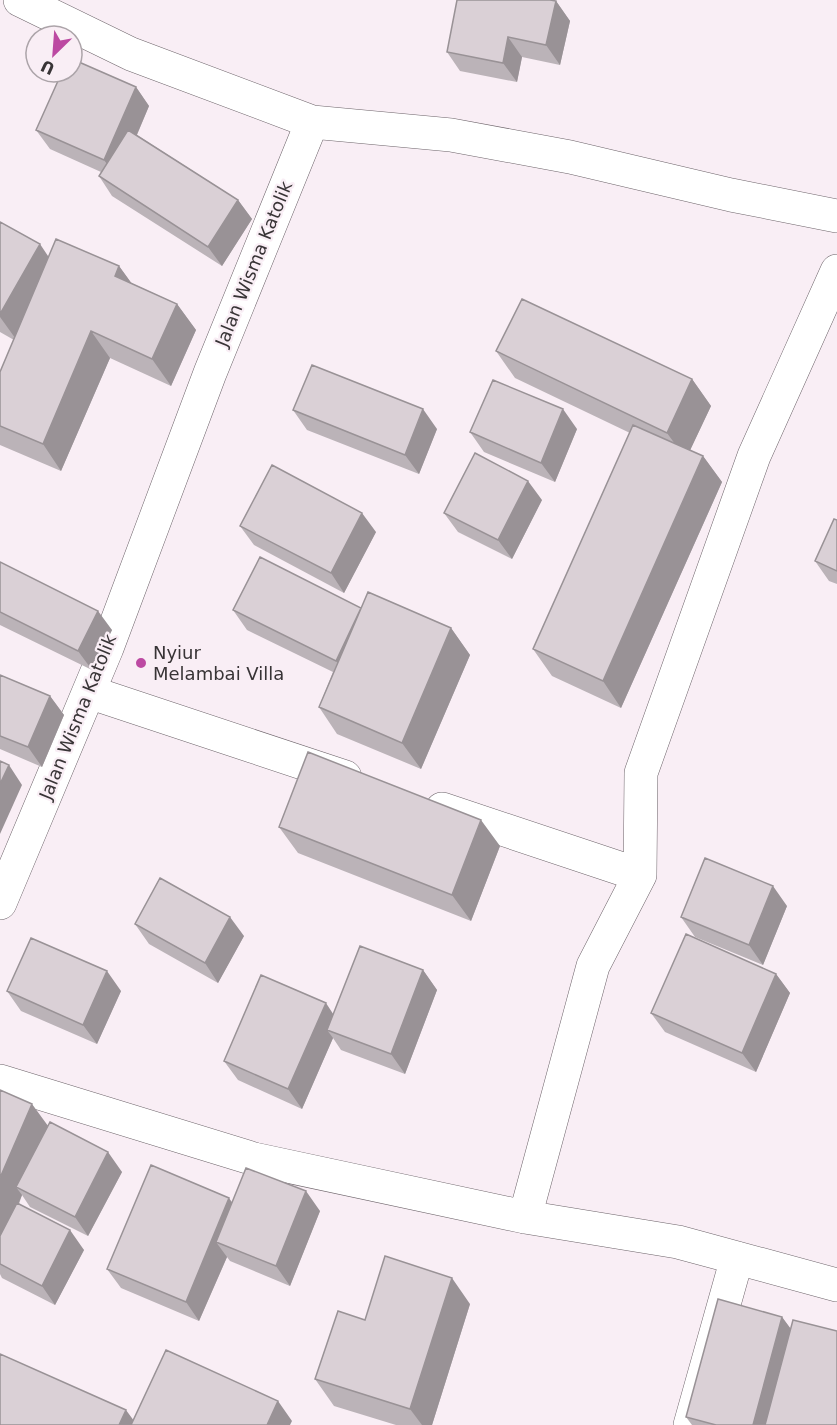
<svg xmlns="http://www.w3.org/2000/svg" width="837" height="1425" font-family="'DejaVu Sans',sans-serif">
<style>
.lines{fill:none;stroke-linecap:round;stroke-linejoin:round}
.minor-casing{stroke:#6d646a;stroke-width:34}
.minor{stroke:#fff;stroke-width:33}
.wall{fill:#bbb3b8}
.shaded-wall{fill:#999296}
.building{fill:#dad0d6;stroke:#999296;stroke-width:1.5}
.poi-dot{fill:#bc49a2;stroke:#f9eef5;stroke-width:2}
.labels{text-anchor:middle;stroke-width:4.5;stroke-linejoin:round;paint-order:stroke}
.street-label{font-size:18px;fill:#383436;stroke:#f9eef5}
.poi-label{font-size:18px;fill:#383436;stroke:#f9eef5;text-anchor:start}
</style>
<rect width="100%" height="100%" fill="#f9eef5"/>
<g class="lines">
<defs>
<path id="minor" d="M20,0L131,54L312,122
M837,271L754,456L641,773L640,875L593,966L525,1217L678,1242L837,1285
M89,692L345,777
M442,809L640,875
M0,903L107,648L210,373L312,122L451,135L570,157L731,195L837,216
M0,1081L254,1159L525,1217
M690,1425L737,1258"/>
</defs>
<use href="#minor" class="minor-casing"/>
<use href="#minor" class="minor"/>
</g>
<path class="wall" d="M556,1L570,21L560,65L522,57L517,82L460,71L447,52Z
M136,87L149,106L137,135L238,200L252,219L222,266L112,196L99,176L101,172L50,149L36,130Z
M0,222L49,257L119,266L131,283L177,304L196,330L171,386L110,358L61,471L0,445V372L14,340L0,332Z
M496,351L692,379L711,406L690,450L703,456L722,482L621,708L552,676L533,649L630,433L515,378Z
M293,410L437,429L419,474L307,430Z
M577,429L555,482L484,452L470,432Z
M542,500L512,559L458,532L444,513Z
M837,520V584L829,581L815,561Z
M240,526L376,532L344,593L254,545Z
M0,562L112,630L92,670L0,625Z
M361,608L451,628L470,655L421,769L337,734L319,707L333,672L247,630L233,610Z
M0,675L50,696L64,715L42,767L0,749Z
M279,827L500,846L471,921L298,853Z
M787,906L763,965L695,937L681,917Z
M135,924L244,936L218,983L149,944Z
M423,970L437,990L405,1074L341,1050L333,1038L302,1109L238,1080L224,1061L333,1015Z
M776,974L790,993L756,1072L665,1032L651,1013Z
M7,991H121L97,1044L21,1011Z
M0,1090L48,1126L122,1172L88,1236L30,1207L22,1195L19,1204L84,1250L55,1305L2,1278L0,1274Z
M232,1202L320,1211L290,1286L230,1261L227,1257L199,1321L121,1288L107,1269Z
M470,1304L432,1425H396L334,1406L315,1379L365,1320Z
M782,1317L790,1328L837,1425H692L686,1417Z"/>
<path class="shaded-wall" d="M556,1L570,21L560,65L546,45Z
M508,37L522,57L517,82L503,63Z
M136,87L149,106L118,179L104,160Z
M238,200L252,219L222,266L208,247Z
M40,244L58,271L18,342L0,317V314Z
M119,266L138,292L115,276Z
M177,304L196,330L171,386L152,359Z
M91,331L110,358L61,471L43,444Z
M692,379L711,406L686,459L667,433Z
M423,409L437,429L419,474L405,455Z
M563,409L577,429L555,482L541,463Z
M703,456L722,482L621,708L603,681Z
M528,481L542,500L512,559L498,540Z
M362,513L376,532L344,593L331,573Z
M362,608L350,680L336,661Z
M98,611L112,630L92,670L78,651Z
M451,628L470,655L421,769L402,743Z
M50,696L64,715L42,767L28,747Z
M9,765L22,785L0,834V784Z
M481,820L500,846L471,921L452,895Z
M773,886L787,906L763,965L749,945Z
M230,917L244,936L218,983L205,963Z
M423,970L437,990L405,1074L391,1054Z
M107,971L121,991L97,1044L83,1025Z
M776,974L790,993L756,1072L742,1053Z
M326,1003L339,1023L327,1030L333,1038L302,1109L288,1089Z
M32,1104L51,1130L16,1187L22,1195L0,1248V1178Z
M108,1152L122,1172L88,1236L75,1217Z
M306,1191L320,1211L290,1286L276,1266Z
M229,1198L243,1218L216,1242L227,1257L199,1321L186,1302Z
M70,1230L84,1250L55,1305L42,1286Z
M452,1278L470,1304L432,1425H422L410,1409Z
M782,1317L796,1336L772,1425H753Z
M278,1401L292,1421L290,1425H267Z
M126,1410L137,1425H119Z"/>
<path class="building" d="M457,0H550L556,1L546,45L508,37L503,63L447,52Z
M72,59L136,87L104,160L36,130L62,72H72Z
M128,130L238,200L208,247L99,176Z
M0,222L40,244L0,314Z
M56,239L119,266L115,276L177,304L152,359L91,331L43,444L0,426V372Z
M522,299L692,379L667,433L496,351Z
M312,365L423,409L405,455L293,410Z
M493,380L563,409L541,463L470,432Z
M633,425L703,456L603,681L533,649Z
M475,453L528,481L498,540L444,513Z
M272,465L362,513L331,573L240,526Z
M834,519L837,520V571L815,561Z
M260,557L361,608L336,661L233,610Z
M0,562L98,611L78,651L0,612Z
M368,592L451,628L402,743L319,707Z
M0,675L50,696L28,747L0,736Z
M308,752L481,820L452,895L279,827Z
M0,761L9,765L0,784Z
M705,858L773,886L749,945L681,917Z
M160,878L230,917L205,963L135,924Z
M686,934L776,974L742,1053L651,1013Z
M31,938L107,971L83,1025L7,991Z
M360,946L423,970L391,1054L327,1030Z
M261,975L326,1003L288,1089L224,1061Z
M0,1090L32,1104L0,1178Z
M50,1122L108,1152L75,1217L16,1187Z
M151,1165L229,1198L186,1302L107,1269Z
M246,1168L306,1191L276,1266L216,1242Z
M17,1203L70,1230L42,1286L0,1264V1236Z
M385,1256L452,1278L410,1409L315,1379L338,1311L365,1320Z
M718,1299L782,1317L753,1425H716L686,1417Z
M793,1320L837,1331V1425H765Z
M166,1350L278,1401L267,1425H131Z
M0,1354L126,1410L119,1425H0Z"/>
<circle class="poi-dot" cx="141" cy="663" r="6"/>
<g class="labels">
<g class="street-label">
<text transform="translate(254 264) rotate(-68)" y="6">Jalan Wisma Katolik</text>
<text transform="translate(78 717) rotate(-68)" y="6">Jalan Wisma Katolik</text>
</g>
<g class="poi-label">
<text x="153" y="659">Nyiur<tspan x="153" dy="21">Melambai Villa</tspan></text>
</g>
</g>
<g transform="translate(54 54) rotate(205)"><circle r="28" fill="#f9eef5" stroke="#aca4a9" stroke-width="1.5"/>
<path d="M0-4.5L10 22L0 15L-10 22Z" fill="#bc49a2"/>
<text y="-9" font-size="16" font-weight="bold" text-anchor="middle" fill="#383436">U</text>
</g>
</svg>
